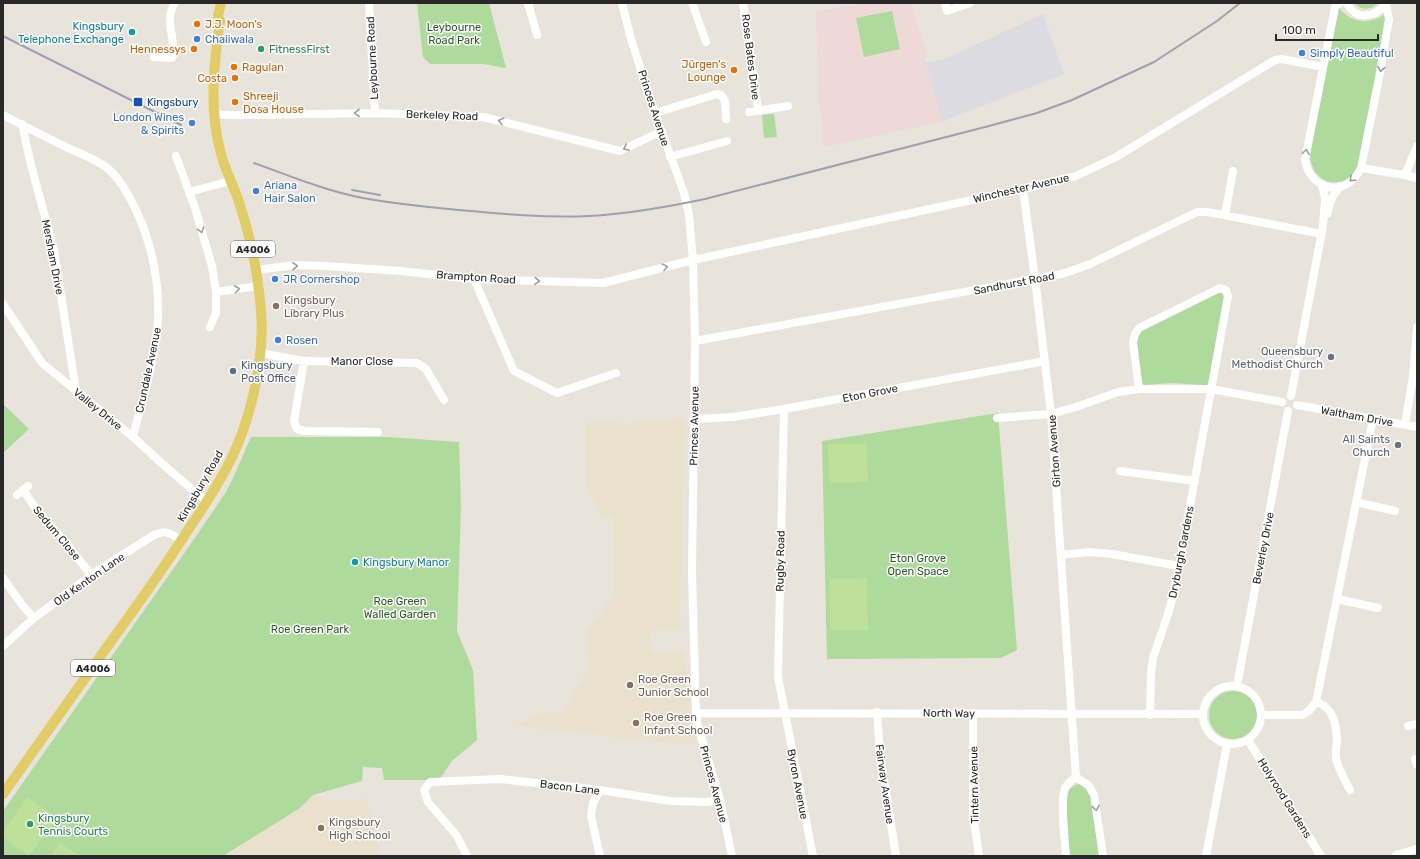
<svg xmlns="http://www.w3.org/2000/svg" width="1420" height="859" font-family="Rubik,sans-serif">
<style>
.industrial{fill:#dddbe2}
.education{fill:#e9e1cb}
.medical{fill:#efd9d8}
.green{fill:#aeda9c}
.pitch{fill:#bee099}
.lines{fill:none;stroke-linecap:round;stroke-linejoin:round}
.minor{stroke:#fff;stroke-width:8}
.major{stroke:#e1cc68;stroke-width:10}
.rail{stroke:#9ea0b0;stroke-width:2}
.oneway{stroke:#9e9e9e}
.food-dot{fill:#e8710a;stroke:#fff;stroke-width:1.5}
.culture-dot{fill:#0f9aa8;stroke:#fff;stroke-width:1.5}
.shop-dot{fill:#3f7fe0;stroke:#fff;stroke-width:1.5}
.leisure-dot{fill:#2e9e5b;stroke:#fff;stroke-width:1.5}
.transit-dot{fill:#1a4fb4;stroke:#fff;stroke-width:1.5}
.education-dot{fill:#8d6e63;stroke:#fff;stroke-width:1.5}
.worship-dot{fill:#6b7280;stroke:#fff;stroke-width:1.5}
.service-dot{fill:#5c6f8a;stroke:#fff;stroke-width:1.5}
.labels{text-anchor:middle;stroke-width:3;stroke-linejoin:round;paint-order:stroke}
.shield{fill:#fff;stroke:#686868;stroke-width:1}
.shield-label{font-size:10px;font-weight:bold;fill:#282828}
.food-label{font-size:11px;fill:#c56008;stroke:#fff;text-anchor:start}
.culture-label{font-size:11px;fill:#0d838f;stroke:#fff;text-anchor:end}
.park-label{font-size:11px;fill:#295c21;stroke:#fff}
.shop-label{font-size:11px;fill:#366cbe;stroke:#fff;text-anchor:start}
.leisure-label{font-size:11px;fill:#27864d;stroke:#fff;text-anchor:start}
.street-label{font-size:11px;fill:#282828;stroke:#fff}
.transit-label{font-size:11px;fill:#164399;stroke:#fff;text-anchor:start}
.education-label{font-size:11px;fill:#785e54;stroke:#fff;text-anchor:start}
.worship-label{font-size:11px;fill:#5b616d;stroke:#fff;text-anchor:end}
.service-label{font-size:11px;fill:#4e5e75;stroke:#fff;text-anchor:start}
</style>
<rect width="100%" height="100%" fill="#e9e4db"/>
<path class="industrial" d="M1043,14L1064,74L942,122L925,62L944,59Z"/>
<path class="education" d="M685,419L680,611L681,628L650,632L652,654L683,651L696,744H680L514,726L539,713L563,712L586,673L588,672L587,631L614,594L613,516L602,518L587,488L585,424L616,420L620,424H631L634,421Z
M313,795L327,800L366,799L381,856H223L300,808Z"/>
<path class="medical" d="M866,3H911L927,54L925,62L942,122L824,147L818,93L816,11Z"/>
<path class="green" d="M417,3H489L506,68L483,64H430L423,57Z
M1354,3H1378C1371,10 1361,11 1354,3Z
M1339,8C1351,23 1368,25 1384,15L1387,18L1359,165C1345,194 1310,185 1310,153Z
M892,11L900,49L864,57L856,18Z
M774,114L777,137L764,138L762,115Z
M1217,293H1221L1225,297L1210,381L1207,385H1203L1172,383L1144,385L1140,382C1138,365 1130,340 1145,328Z
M3,404L29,429L3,453Z
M998,413L1017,650L1001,658L827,659L822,441Z
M251,437H388L459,442L461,505L457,631L473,670L477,740L452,761L439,780H384L382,768L363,767L362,781L313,795L300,808L223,856H3V811L190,545L226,492L233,478Z
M1209 715a24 24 0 1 1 48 0a24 24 0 1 1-48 0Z
M1080,784L1085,787L1091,797L1100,856H1069L1066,796C1069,789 1072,785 1080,784Z"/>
<path class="pitch" d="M828,444H867L868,482L829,483Z
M867,578L868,630H830L829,579Z
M28,797L57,818L29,856L3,837V831Z
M60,843L80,856H51Z"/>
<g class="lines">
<path class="minor" d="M369,3L375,113
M528,3L537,35
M622,3L631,39L655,113L684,193L689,214L693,260L695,341L692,572L696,713L697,722L720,800L732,856
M692,3L706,42
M743,3L758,110
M945,3L947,11L970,3
M1340,3L1335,7L1305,160C1311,192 1347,198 1361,168L1379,78L1389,19L1386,4
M1347,3C1355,21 1376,18 1386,3
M154,57L172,58C176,44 169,30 170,16C171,11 173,7 174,3
M749,112L788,106
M655,113L717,94L721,95L725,101L726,119
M214,114L223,115H259L375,113L483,117L620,151L662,131
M3,115C22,125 41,135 60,144C75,152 92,157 106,167C120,178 129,196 137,212C154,250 161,292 157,334C153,368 141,404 133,437
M22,124L31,165L54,250L76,391
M176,156L195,208L212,266L216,292V313L210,327
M670,157L727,141
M1361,168L1405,175L1417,178
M1405,175L1417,146
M1023,189L1035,279L1051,414L1076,777
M189,192L230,181
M1327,214L1332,198L1340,186
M1225,215L1233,171
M256,270L295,265L325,266L400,271L474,279L603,283L693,260L1023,189L1076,176L1116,157L1275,60L1282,59L1323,67
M474,279L514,371L557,393L616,373
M216,292L258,286
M3,304L42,363L133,437L167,468L207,502
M695,341L1062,274L1088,265L1197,212H1208L1322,234
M260,353L304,361L417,363L426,369L444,400
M304,361L294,421L297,429L305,431L378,432
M1139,389L1133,342L1135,334L1139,328L1220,288L1226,290L1228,296L1175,589L1168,614L1153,658L1151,673L1150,715
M1291,396L1323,226L1325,199L1322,185
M1297,405L1417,427
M784,409L778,677L813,856
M997,418L1051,414L1076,407L1118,392L1139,389H1211L1282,402
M694,419L733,417L784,409L1045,361
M1405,424L1413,377L1417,327
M1120,471L1195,481
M23,490L39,513L63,539L91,575
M17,495L28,486
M1356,502L1395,511
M1061,555L1089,552L1112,554L1179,566
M3,578L23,606L34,618
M1337,599L1378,608
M3,646L34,618L97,571L154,535C167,529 171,534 182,541
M1203 715a29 29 0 1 1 58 0a29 29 0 1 1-58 0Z
M1237,686L1288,411
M1316,702C1333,707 1336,723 1337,739C1337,746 1335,752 1336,758C1338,769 1345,780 1350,790
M877,712L880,755L896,856
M696,713L1203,714
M973,713V812L979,856
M1262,715H1302L1309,711L1316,702L1373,419
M1408,726L1417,724
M1248,740L1321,856
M1415,759L1417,765
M1076,777L1089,786L1094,795L1103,856
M600,790L593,803L591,816L600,856
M1396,855L1417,849
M467,856L457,836L428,802L424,790L430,782L500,779L600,790L670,801L707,802L720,800
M1066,856C1065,841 1060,801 1065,788C1068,783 1072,780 1076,777
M1206,856L1227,744"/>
<path class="major" d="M3,794C39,743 76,691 112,640C139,603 165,566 190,527C203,508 215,489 226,469C250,425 265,360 261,311C258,273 251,238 239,202C233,184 224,168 220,150C209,108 214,63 220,21L218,16L221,3"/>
<path class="rail" d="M3,36L181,125
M254,163C290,176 326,191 363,198C395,204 427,207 459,210C502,214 546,218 589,216C628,214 667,207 705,199L989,126L1037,113L1072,100L1154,62L1217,21L1240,3
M352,190L380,195"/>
</g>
<defs><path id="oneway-chevron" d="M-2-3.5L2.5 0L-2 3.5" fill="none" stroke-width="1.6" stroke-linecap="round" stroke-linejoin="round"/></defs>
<g class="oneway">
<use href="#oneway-chevron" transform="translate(1381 69) rotate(100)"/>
<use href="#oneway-chevron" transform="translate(357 113) rotate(179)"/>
<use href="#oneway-chevron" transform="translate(501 121) rotate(-166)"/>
<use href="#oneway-chevron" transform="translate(626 148) rotate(155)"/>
<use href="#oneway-chevron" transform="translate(1306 152) rotate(-82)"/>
<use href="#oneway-chevron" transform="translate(1352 179) rotate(138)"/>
<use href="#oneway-chevron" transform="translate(201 230) rotate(73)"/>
<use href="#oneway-chevron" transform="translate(295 266) rotate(-3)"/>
<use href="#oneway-chevron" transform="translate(665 267) rotate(-14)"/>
<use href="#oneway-chevron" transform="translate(537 281) rotate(2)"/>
<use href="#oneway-chevron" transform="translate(237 289) rotate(-8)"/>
<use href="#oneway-chevron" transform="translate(1096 808) rotate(81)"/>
</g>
<g class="food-dot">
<circle cx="197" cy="24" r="4"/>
<circle cx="194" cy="49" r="4"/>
<circle cx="234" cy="67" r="4"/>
<circle cx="734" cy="70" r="4"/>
<circle cx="235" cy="78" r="4"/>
<circle cx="235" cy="102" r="4"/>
</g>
<g class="culture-dot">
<circle cx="132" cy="32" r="4"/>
<circle cx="355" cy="562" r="4"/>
</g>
<g class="shop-dot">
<circle cx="197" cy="39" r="4"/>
<circle cx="1302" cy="53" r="4"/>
<circle cx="192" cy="123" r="4"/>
<circle cx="256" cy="191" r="4"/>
<circle cx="275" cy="279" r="4"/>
<circle cx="278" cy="340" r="4"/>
</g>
<g class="leisure-dot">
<circle cx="261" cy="49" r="4"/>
<circle cx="30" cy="824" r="4"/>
</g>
<rect class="transit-dot" x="133" y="97" width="10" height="10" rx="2"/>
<g class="education-dot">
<circle cx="276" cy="306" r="4"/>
<circle cx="630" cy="685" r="4"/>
<circle cx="636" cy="723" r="4"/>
<circle cx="321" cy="828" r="4"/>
</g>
<g class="worship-dot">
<circle cx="1331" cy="357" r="4"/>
<circle cx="1398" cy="445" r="4"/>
</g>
<circle class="service-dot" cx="233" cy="371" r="4"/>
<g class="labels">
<g class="shield">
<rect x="231" y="241" width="44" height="16" rx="3"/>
<rect x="71" y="660" width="44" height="16" rx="3"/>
</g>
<g class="shield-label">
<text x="253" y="253">A4006</text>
<text x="93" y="672">A4006</text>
</g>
<g class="food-label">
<text x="205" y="28">J.J. Moon's</text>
<text x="186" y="53" text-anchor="end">Hennessys</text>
<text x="726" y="68" text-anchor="end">Jürgen's<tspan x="726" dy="13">Lounge</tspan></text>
<text x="242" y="71">Ragulan</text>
<text x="227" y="82" text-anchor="end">Costa</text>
<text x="243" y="100">Shreeji<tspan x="243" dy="13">Dosa House</tspan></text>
</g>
<g class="culture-label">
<text x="124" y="30">Kingsbury<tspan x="124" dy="13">Telephone Exchange</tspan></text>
<text x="363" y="566" text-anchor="start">Kingsbury Manor</text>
</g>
<g class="park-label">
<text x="454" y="31">Leybourne<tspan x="454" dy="13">Road Park</tspan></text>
<text x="918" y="562">Eton Grove<tspan x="918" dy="13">Open Space</tspan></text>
<text x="400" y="605">Roe Green<tspan x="400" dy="13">Walled Garden</tspan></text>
<text x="310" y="633">Roe Green Park</text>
</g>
<g class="shop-label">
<text x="205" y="43">Chaiiwala</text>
<text x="1310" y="57">Simply Beautiful</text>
<text x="184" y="121" text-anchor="end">London Wines<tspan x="184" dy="13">&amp; Spirits</tspan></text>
<text x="264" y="189">Ariana<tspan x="264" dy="13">Hair Salon</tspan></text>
<text x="283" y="283">JR Cornershop</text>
<text x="286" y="344">Rosen</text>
</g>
<g class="leisure-label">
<text x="269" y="53">FitnessFirst</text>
<text x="38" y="822">Kingsbury<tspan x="38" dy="13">Tennis Courts</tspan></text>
</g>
<g class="street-label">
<text transform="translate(751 57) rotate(83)" y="4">Rose Bates Drive</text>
<text transform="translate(372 58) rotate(-93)" y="4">Leybourne Road</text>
<text transform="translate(654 108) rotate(72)" y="4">Princes Avenue</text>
<text transform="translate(442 115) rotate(2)" y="4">Berkeley Road</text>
<text transform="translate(1021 188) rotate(-13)" y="4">Winchester Avenue</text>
<text transform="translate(53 257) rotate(79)" y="4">Mersham Drive</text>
<text transform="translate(476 277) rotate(4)" y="4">Brampton Road</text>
<text transform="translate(1014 283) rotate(-11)" y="4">Sandhurst Road</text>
<text x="362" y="365">Manor Close</text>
<text transform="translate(148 370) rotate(-78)" y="4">Crundale Avenue</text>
<text transform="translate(870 393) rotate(-11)" y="4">Eton Grove</text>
<text transform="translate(98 409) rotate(39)" y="4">Valley Drive</text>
<text transform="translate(1357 416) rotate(10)" y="4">Waltham Drive</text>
<text transform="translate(694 426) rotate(-89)" y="4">Princes Avenue</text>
<text transform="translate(1054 451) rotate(-94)" y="4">Girton Avenue</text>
<text transform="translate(200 486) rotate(-60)" y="4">Kingsbury Road</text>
<text transform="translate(57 533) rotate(50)" y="4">Sedum Close</text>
<text transform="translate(1263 548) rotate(-79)" y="4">Beverley Drive</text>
<text transform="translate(1181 552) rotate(-79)" y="4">Dryburgh Gardens</text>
<text transform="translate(780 561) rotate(-89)" y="4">Rugby Road</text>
<text transform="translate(89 579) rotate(-35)" y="4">Old Kenton Lane</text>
<text transform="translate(949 713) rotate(1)" y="4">North Way</text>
<text transform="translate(714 784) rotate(75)" y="4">Princes Avenue</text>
<text transform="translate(798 784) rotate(79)" y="4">Byron Avenue</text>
<text transform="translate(885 784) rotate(82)" y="4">Fairway Avenue</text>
<text transform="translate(974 785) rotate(-91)" y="4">Tintern Avenue</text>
<text transform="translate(570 787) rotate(7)" y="4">Bacon Lane</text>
<text transform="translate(1285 798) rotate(58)" y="4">Holyrood Gardens</text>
</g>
<g class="transit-label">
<text x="147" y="106">Kingsbury</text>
</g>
<g class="education-label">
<text x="284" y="304">Kingsbury<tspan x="284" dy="13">Library Plus</tspan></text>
<text x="638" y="683">Roe Green<tspan x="638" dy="13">Junior School</tspan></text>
<text x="644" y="721">Roe Green<tspan x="644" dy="13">Infant School</tspan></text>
<text x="329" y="826">Kingsbury<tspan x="329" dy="13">High School</tspan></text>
</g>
<g class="worship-label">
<text x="1323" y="355">Queensbury<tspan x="1323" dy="13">Methodist Church</tspan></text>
<text x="1390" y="443">All Saints<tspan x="1390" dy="13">Church</tspan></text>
</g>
<g class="service-label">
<text x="241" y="369">Kingsbury<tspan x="241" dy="13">Post Office</tspan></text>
</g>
</g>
<rect width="1420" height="859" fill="none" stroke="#282828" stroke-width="8"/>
<path d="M1276 34v6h102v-6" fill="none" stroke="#282828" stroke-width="2"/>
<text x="1282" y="34" font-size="12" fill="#282828" stroke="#ffffff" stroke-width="3" paint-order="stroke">100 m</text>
</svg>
